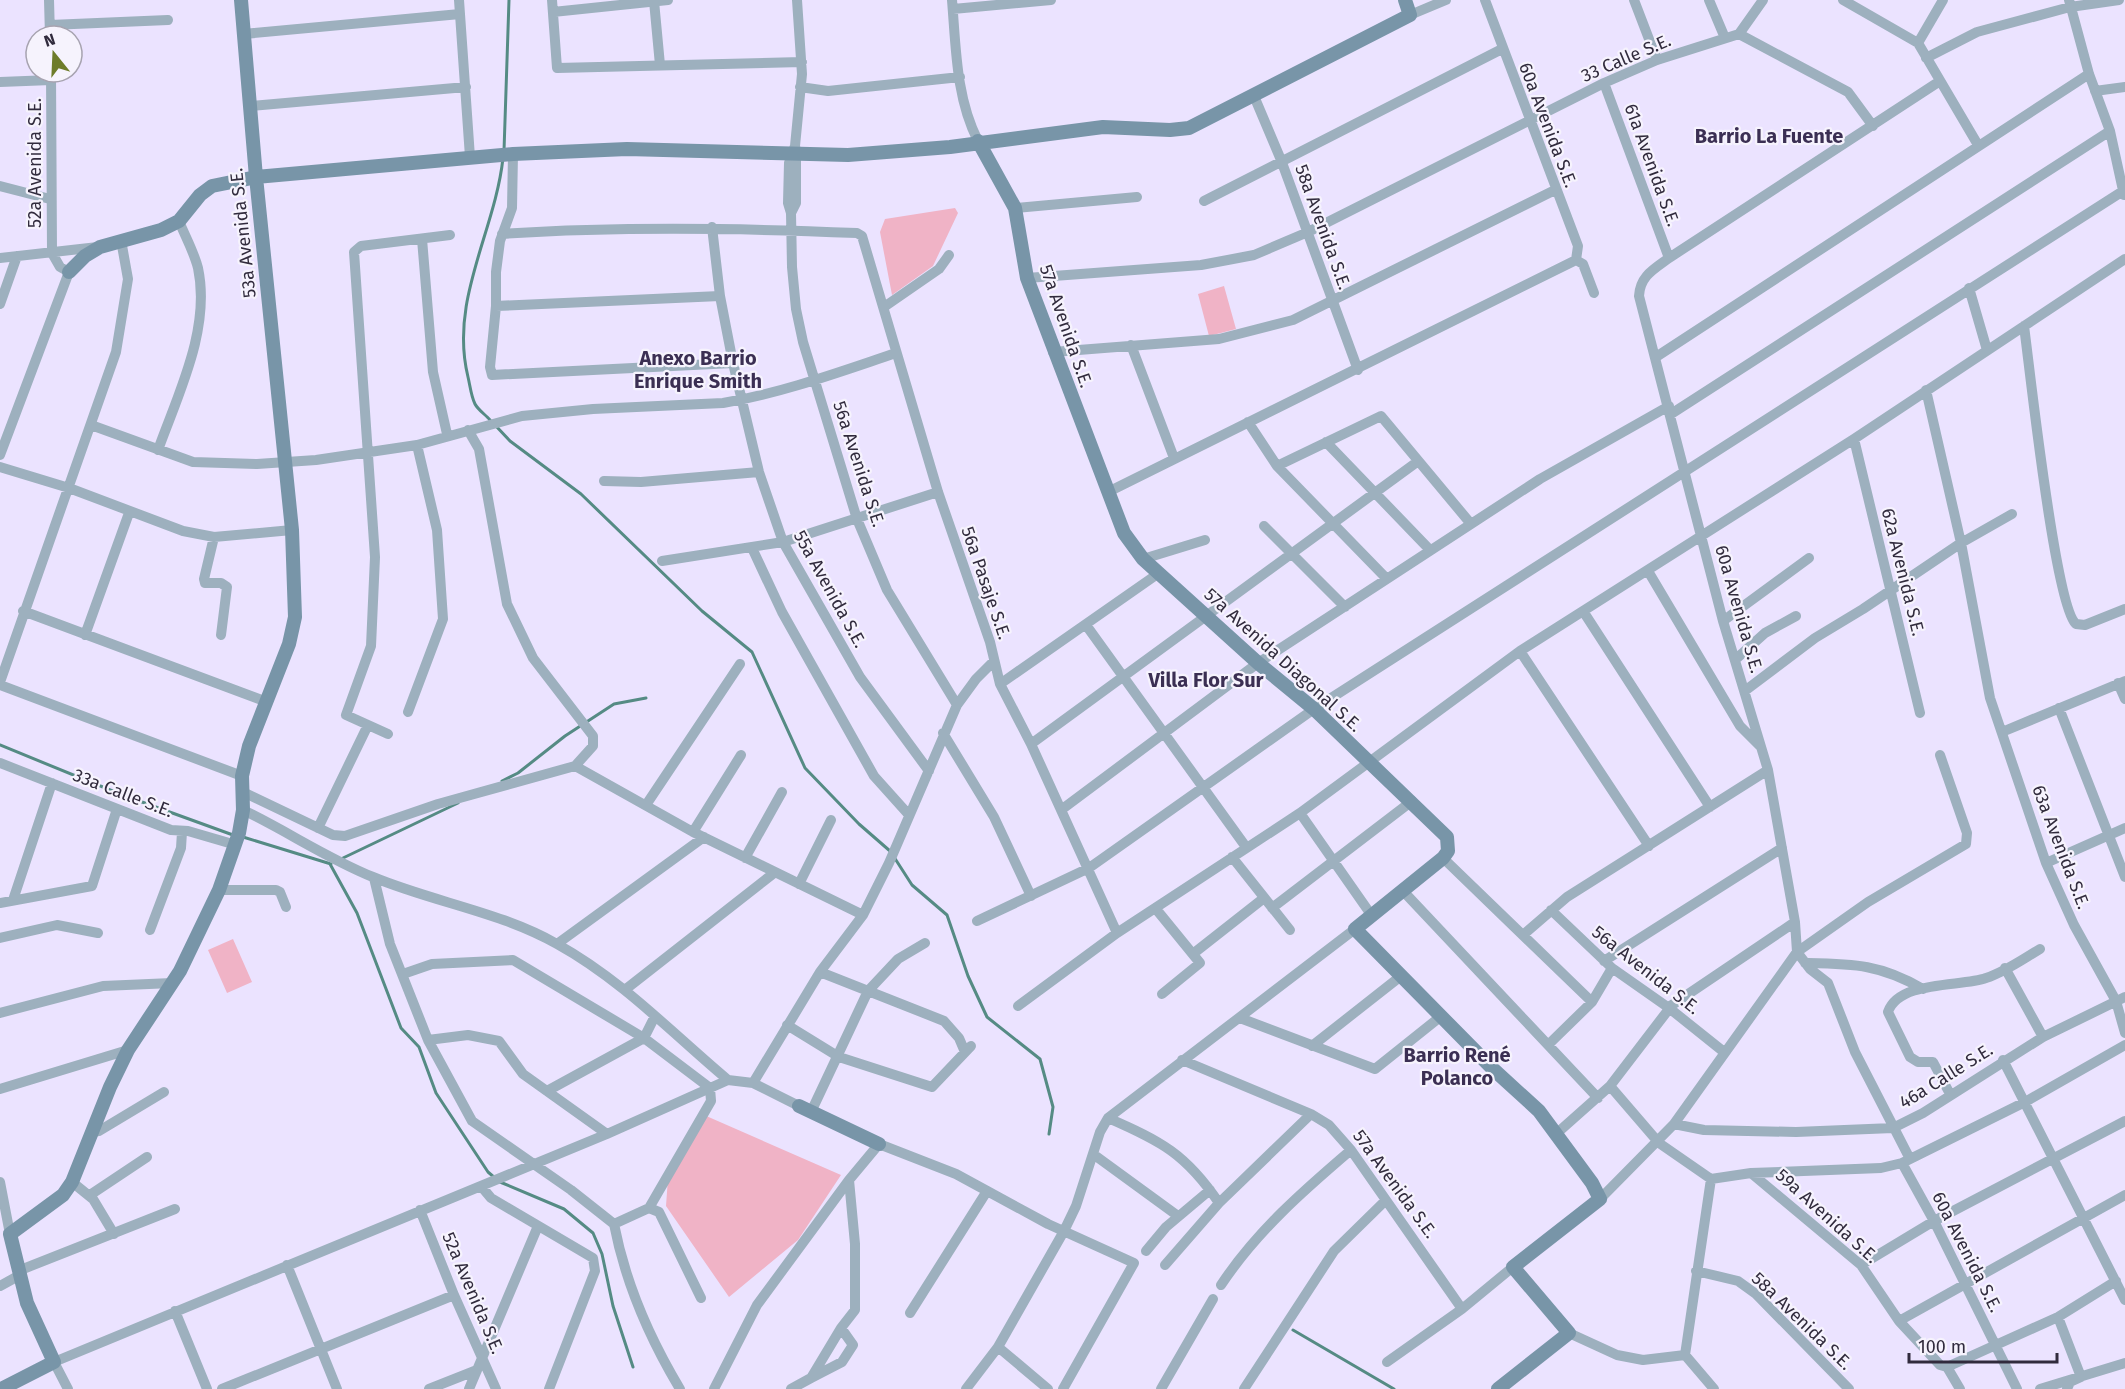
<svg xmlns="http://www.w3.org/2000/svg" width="2125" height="1389" font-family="'Fira Sans',sans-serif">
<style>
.green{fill:#f0b3c6}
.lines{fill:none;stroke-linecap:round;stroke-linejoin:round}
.stream{stroke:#558b84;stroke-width:3}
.street{stroke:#9db0be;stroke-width:10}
.secondary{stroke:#7895a8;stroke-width:14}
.labels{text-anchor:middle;stroke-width:4.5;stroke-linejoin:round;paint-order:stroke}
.street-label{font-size:18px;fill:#312b3d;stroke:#f6f3fd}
.neighbourhood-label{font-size:20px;font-weight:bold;fill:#3b2f53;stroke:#f6f3fd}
</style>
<rect width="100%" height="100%" fill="#ebe3ff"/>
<path class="green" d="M955,208L958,213L933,266L892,295L880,232L885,219Z
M1224,286L1236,329L1209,336L1198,294Z
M233,939L252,982L227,993L208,950Z
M704,1115L841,1175L798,1240L729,1297L666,1206L668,1178Z"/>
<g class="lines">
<path class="stream" d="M504,151L509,0
M490,420C486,415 478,410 475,404C471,396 470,385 468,377C449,300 495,232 503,158
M495,425L510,441L581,494L702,611L752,652L805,768L859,824L890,851
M0,745L120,794L233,835
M502,781L518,773L565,736L614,704L646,698
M243,837L331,864
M894,857L912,885L947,915L968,976L987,1017L1040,1059L1053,1107L1049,1134
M343,858L458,803
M330,864L357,913L401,1028L419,1047L436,1093L488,1172L495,1178
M500,1182L564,1209L593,1233L602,1254L613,1306L633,1367
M1293,1330L1394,1389"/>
<path class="street" d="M49,0L50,36
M459,0L470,157
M552,0L557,68L802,62
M797,0L802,74L795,146L789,163L788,203L791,213L792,267L796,309L803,342L857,519L887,590L957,705
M952,0C956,48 956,98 978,141
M1485,0L1578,246L1576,260
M1634,0L1657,60
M1709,0L1725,38
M1843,0L1918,43L1978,145
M2069,0L2089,74L2110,131L2124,195
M654,1L660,65
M953,9L1051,0
M553,12L668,0
M1410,15L1446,0
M50,25L168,20
M244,34L460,14
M1739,34L1848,92L1873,126
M1739,34L1763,0
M1918,43L1943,0
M1926,58L1977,32L2070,7L2119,0
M0,82L51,80
M1604,83L1669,258
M800,87L828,91L960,77
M2095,91L2125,87
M1254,96L1281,160L1358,370
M250,106L466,87
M513,154L512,208L500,241L496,272V306L490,367L492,375L733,363
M0,186L50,199
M1204,201L1502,49
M1015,208L1137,197
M791,213L796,203V149
M712,227L720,296L733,363L759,472L783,542L860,677L929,771
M502,234C621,226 738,228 857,233L862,236L938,492L990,642L1000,684L1031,744L1117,933
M422,239L433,372L447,434
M0,258L98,247
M1576,260L1583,264L1594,293
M1027,278L1201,265L1254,255L1308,232L1604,83L1657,60L1739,34
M1969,288L1987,350
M0,304L17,256
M496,306L720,296
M884,307L939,269L949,255
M2024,326C2030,370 2055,606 2076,624L2085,625L2125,609
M1131,345L1174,458
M1053,352L1219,339L1293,320L1555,190
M1656,357L2089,74
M1926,390L1961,543L1990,698L2046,863L2074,925L2116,1001L2125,1033
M1671,414L2110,131
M1248,422L1277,466L1386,578
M91,425L193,462L257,464L316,460L417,445L522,416L593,409L723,403C782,393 839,372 896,353
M1854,439L1920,713
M1326,442L1430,550
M158,450C178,394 211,329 198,268C194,252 185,236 179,221
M0,455L69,272L60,267L52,253L51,72
M1277,466L1381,416L1471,524
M0,467L69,488L183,531L214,537L292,530
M604,481L641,482L759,472
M1108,492L1576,260
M1264,526L1345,607
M214,537L204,579L205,583H221L227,587L221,635
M752,548L782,612L874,776L909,815
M1143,559L1205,540
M662,561L783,542L938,492
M1648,571L1740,726L1761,747
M23,611L267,702
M1583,611L1710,807
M1723,621L1809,558
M1086,625L1246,847
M85,635L129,513
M1520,651L1649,846
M1736,659L1765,633L1796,616
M0,682L116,352L128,279L121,240
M2118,683L2125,699
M1000,684L1159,573
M0,685L242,776
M1746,690L1815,638L1863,609L1961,543L2012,514
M2059,708L2125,877
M408,712L443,619L437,530L417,445
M2002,732L2125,681
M943,733L994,817L1031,896
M388,734L346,715L371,646L375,557L354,252L361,246L450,235
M1031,744L1417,462
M0,763L171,830L188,831L236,845
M575,766L693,832L863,915
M243,792L333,835L345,836L438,804L575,766L593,746V736L533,658L507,604L479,449L468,430
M646,805L740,664
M243,810C287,831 328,859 373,877C433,902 501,912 557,944C622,980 672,1033 728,1080
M1061,810L1258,663L1540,479L1669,406
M1300,813L1372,916
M318,828L367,727
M693,832L741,755
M1232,857L1290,930
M745,858L782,792
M1443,858L1592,1002
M2046,863L2125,828
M374,878L390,944L428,1040L472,1121L571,1190L614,1224C625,1281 650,1339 680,1389
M799,884L831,820
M219,890H276L280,892L286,907
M1404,892L1598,1098
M13,900L52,783
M0,903L92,886L117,809
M1272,908L1412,801
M1156,909L1200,963L1162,994
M1551,910L1612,968L1669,1008L1724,1052
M977,921L1089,868L1314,709L2123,191
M150,930L181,848L182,832
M1523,935L1567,897L1768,770
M0,938L57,925L98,933
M557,944L704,837
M1194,953L1264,898
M1604,961L1782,848
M1805,963C1854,964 1880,964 1923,989
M2005,968L2043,1037
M820,972L944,1021L959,1038L965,1052
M403,974L432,964L513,960L644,1038L710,1088L711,1101L649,1208L614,1224
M626,989L774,873
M1018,1006L1117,933L1300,813L1520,651L1854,439L2125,259
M0,1013L103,986L172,983
M1240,1018L1375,1069L1440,1017
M787,1025L839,1057L932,1087L971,1046
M428,1040L468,1035L499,1041L523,1074L607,1134
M1549,1044L1592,1002L1612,968
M1312,1046L1401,976
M1182,1060L1311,1114L1329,1125L1351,1150L1462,1309
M2003,1060L2125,1300
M753,1083L820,972L863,915L889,863L957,705L976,679L994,661
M1610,1086L1659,1143L1711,1179L1751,1173L1881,1168L1902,1163L2025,1102L2125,1045
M0,1089L128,1050
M547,1091L644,1038L655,1016
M1950,1094L1933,1062H1918L1910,1057L1888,1012C1899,980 1962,987 1986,978C2005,972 2023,959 2040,949
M811,1112L868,991L898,959L925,943
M1108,1118C1161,1141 1186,1154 1219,1203
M1674,1124L1704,1130L1796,1132L1893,1128L1923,1113L2043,1037L2125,997
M92,1132L99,1131L164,1092
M1556,1134L1610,1086L1672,1005L1795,922
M1093,1154L1178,1216
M1910,1159L1855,1052L1828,983L1810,969L1797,952L1795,922L1768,770L1723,621L1639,296C1640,276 1654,269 1669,258L1940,81
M1902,1163L1934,1221L2017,1389
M1751,1173L1861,1265L1899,1321L1940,1365L1947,1367
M1711,1179L1685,1355L1714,1389
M0,1182L10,1234
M72,1182L93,1199L114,1234
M481,1186L491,1198L593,1258L595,1271L549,1389
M90,1195L147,1157
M1600,1199L1674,1124L1797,952L1868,902L1966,844L1967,833L1940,755
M649,1208L659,1212L701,1298
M420,1210L454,1295L496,1389
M1146,1251L1166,1227L1210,1190
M287,1265L337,1389
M1165,1265L1219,1203L1311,1114
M1861,1265L1934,1221L2125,1121
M18,1271L175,1209
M1696,1271L1738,1281L1756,1294L1849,1389
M1221,1285C1257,1231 1303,1191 1351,1150
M0,1286L20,1275
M175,1311L207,1389
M910,1313L987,1191
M2058,1317L2081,1377L2070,1382L2067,1389
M1899,1321L2125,1195
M1569,1333L1617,1355L1643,1360L1685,1355
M998,1347L1048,1389
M1387,1362L1462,1309L1513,1267
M1947,1367L2058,1317L2116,1281
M1947,1367L1960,1389
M811,1378L842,1362L853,1345L841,1328
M68,1389L54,1362L607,1134L728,1080L753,1083L799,1106
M222,1389L454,1295
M429,1389L477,1370
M469,1389L538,1226
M714,1389L757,1305L849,1180L879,1144L956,1174L1048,1224L1134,1263L1063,1389
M791,1389L811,1378L841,1328L855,1310V1244L849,1180
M966,1389L998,1347L1064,1231L1076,1206L1100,1132L1108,1118L1355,929
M1161,1389L1213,1299
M1244,1389L1334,1251L1385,1201
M2040,1389L2125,1363"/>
<path class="secondary" d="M978,141L1015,208L1027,278L1124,533L1143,559L1258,663L1314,709L1447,837L1448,851L1443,858L1355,929L1493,1069L1539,1111L1592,1183L1600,1199L1513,1267L1569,1333L1498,1389
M69,272L85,256L100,247L161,230L179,221L200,195L212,186L256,177L513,154L627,149L848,155L950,147L1103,127L1170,130L1189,128L1410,15L1405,0
M799,1106L879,1144
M1,1389L54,1362L27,1303L10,1234L63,1195L72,1182L110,1087L128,1050L180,971L219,890L239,833L243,810L242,776L249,746L289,644L295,617L292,530L256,177L241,0"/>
</g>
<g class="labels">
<g class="street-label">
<text transform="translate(1626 58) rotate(-23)" y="6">33 Calle S.E.</text>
<text transform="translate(1548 125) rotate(69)" y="6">60a Avenida S.E.</text>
<text transform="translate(35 163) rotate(-90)" y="6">52a Avenida S.E.</text>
<text transform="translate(1652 165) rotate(70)" y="6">61a Avenida S.E.</text>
<text transform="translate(1323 227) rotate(70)" y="6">58a Avenida S.E.</text>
<text transform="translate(243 233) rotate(-96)" y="6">53a Avenida S.E.</text>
<text transform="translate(1066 326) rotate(71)" y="6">57a Avenida S.E.</text>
<text transform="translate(859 464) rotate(72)" y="6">56a Avenida S.E.</text>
<text transform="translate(1903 572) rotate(76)" y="6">62a Avenida S.E.</text>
<text transform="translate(986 583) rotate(71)" y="6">56a Pasaje S.E.</text>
<text transform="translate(830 589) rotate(61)" y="6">55a Avenida S.E.</text>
<text transform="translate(1739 609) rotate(74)" y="6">60a Avenida S.E.</text>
<text transform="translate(1283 660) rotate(42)" y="6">57a Avenida Diagonal S.E.</text>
<text transform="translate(123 793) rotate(21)" y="6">33a Calle S.E.</text>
<text transform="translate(2061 847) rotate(69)" y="6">63a Avenida S.E.</text>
<text transform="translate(1646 970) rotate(38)" y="6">56a Avenida S.E.</text>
<text transform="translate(1946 1076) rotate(-32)" y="6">46a Calle S.E.</text>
<text transform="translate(1395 1184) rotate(54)" y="6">57a Avenida S.E.</text>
<text transform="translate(1827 1216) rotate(42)" y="6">59a Avenida S.E.</text>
<text transform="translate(1967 1252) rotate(63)" y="6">60a Avenida S.E.</text>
<text transform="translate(473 1293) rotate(67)" y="6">52a Avenida S.E.</text>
<text transform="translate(1802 1321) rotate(44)" y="6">58a Avenida S.E.</text>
</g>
<g class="neighbourhood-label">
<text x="1769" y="143">Barrio La Fuente</text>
<text x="698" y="365">Anexo Barrio<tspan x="698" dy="23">Enrique Smith</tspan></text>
<text x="1206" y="687">Villa Flor Sur</text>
<text x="1457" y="1062">Barrio René<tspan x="1457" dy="23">Polanco</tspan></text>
</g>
</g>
<g transform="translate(54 54) rotate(342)"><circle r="28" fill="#f6f3fd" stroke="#a7a3b0" stroke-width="1.5"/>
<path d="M0-4.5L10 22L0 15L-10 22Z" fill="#6e7c2a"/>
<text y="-9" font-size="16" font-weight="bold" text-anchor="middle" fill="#312b3d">N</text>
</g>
<path d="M1909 1353v9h148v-9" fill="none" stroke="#312b3d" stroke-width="3"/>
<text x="1918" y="1353" font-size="18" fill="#312b3d" stroke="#f6f3fd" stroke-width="4.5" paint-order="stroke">100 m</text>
</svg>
